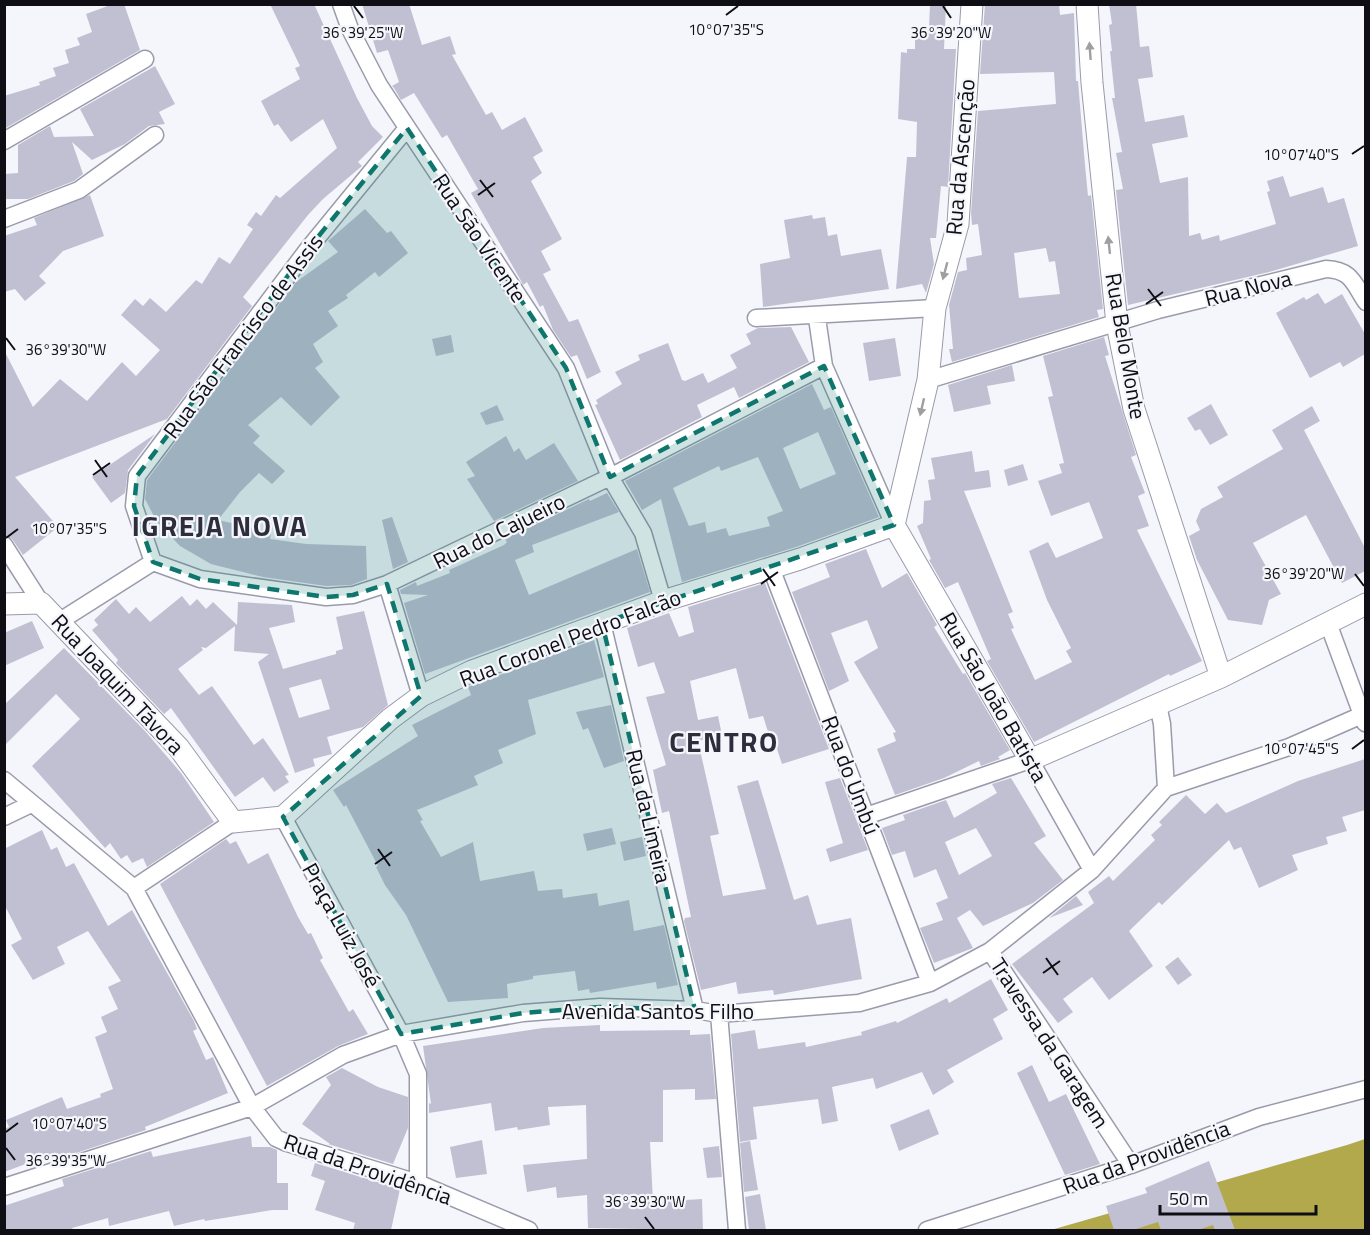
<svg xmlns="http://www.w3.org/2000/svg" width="1370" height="1235" font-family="'Titillium Web',sans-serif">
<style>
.water{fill:#b1a94c}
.building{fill:#c1c0d2;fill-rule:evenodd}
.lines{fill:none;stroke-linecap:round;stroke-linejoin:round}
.minor-casing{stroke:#9b9aab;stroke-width:19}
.tertiary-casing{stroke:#9b9aab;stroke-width:23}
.minor{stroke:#fff;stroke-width:16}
.tertiary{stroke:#fff;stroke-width:21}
.oneway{fill:#9f9fa1}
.marked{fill:#0f766e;fill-opacity:0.2;stroke:#0f766e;stroke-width:4.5;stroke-dasharray:12 8;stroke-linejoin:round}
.ticks{fill:none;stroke:#0e0e14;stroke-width:2}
.labels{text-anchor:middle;stroke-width:4.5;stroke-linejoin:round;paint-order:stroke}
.street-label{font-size:22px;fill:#0e0e14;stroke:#f5f5fc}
.district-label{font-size:28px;font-weight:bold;letter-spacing:1.5px;fill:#2e2d3b;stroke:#f5f5fc}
.ticks-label{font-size:15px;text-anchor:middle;fill:#0e0e14;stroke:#f5f5fc;stroke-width:4.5;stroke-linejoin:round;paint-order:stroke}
</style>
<rect width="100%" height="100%" fill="#f5f5fc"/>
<path class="water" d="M1365,1139V1230H1051L1347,1145Z"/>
<path class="building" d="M113,4H124L140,50L4,129V96L40,85L39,82L56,76L53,68L69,63L65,50L80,45L77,38L92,32L86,14Z
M270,4H314L357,98L372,126L383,137L358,162L362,166L323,199L308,215L243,297L252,306L167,419L15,477L58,527L23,555L12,539L4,535V350L33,407L60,379L87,401L122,362L136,376L160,350L121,315L135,299L143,306L150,298L166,312L196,280L202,284L219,257L230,264L253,229L247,225L256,212L261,216L276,195L280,198L337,148L323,119L291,142L278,124L274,126L261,101L300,79L295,68L300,66Z
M362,4H409L422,45L450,36L456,54L452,55L486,115L492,112L502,130L525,117L543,151L533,157L542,173L531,181L562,239L541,251L551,270L543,274L569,322L578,319L601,372L587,379L577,355L571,357L553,330L543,305L540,307L527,282L523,285L520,279L471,193L478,189L447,135L442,138L414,93L401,100L394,88L392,86L399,82L388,50L377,53Z
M930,4H946L944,49H956L948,187L941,186L936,238H930L934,264L926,293L922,284L896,289L907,157H916L917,122L898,119L901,52L907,53V49H915V28H929Z
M985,4H1059L1060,15L1074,13L1076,81H1078L1085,165L1088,196L1091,195L1103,309L1097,310L1099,317L952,362L949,349H953L949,305L958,272L967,270L966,258L982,255L978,224L972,225L971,213L978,111L1056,104L1054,72L980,74ZM1046,248L1049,262L1055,261L1060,294L1019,298L1014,253Z
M1109,4H1136L1140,47L1149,46L1153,77L1138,79L1145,122L1184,115L1188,137L1152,144L1160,183L1188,177L1189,236L1200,233L1202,240L1219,235L1220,241L1276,224L1267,192L1270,191L1267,181L1283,176L1290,197L1323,187L1328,203L1344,198L1358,246L1269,272L1128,305L1116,190L1123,189L1116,153L1122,152L1112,98H1115L1110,51H1112L1109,25L1112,24Z
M155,66L175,104L159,112L165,124L149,126L125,144L92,160L72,142L83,174L74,181L28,199H4V174L18,173V145L50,126L54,137L94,136L80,109Z
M90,195L104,236L63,251L39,276L46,283L25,301L15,289L4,292V236L37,225L34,218Z
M365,209L387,233L391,231L408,253L379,277L375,272L346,295L348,298L328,311L338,326L313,344L323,362L315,368L340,397L311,426L281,397L248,425L260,436L253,443L285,471L272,484L259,473L240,492L218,520L271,532L270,539L306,544L366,546L367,579L351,585L326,586L263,577L211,564L180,546L157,522L145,499L147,480L296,282L338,252L328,241Z
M812,215L813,219L825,217L828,236L837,234L841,256L881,249L889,289L763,307L760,264L790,258L784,220Z
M1318,293L1325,304L1342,294L1365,334V354L1343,367L1340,362L1310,378L1276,313L1304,297L1306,300Z
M791,327L809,362L739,398L734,387L697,405L702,417L620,460L595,405L598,404L596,400L622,384L615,372L640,360L638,355L668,343L682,380L685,381L703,373L708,383L737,368L730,355L751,344L746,334L758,328Z
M451,335L454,352L436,356L432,339Z
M1104,337L1109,355L1105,356L1136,455L1131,457L1145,493L1138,496L1149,526L1137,530L1202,661L1170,676L1169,674L1034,742L987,661L991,659L958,582L945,588L929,560L931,559L917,526L923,523L924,501L931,500L928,480L935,479L931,458L972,451L975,472L989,470L991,487L964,491L1013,612L1008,614L1014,628L1011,629L1035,680L1072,662L1066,651L1071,648L1047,600L1029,551L1048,542L1056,558L1103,538L1089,502L1051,516L1038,481L1062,473L1059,464L1064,463L1048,397L1053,396L1043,356Z
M895,338L901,376L869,381L863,343Z
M1012,365L1015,381L987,386L991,404L954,412L948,385Z
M812,384L824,410L831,407L879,517L796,547L682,582L661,499L642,510L625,481ZM818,432L836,474L800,489L783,448ZM758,457L783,511L767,517L770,526L729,536L726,528L707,533L705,522L689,526L673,488L719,466L721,471Z
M1211,404L1228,435L1210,445L1200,429L1195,431L1187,418Z
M497,405L504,420L486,425L480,413Z
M1312,406L1320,421L1304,430L1365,548V571L1342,583L1306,515L1253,543L1281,594L1269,600L1262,625L1228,620L1197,560L1189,536L1200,530L1196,521L1201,509L1223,497L1217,487L1283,449L1272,430Z
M155,434L128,470L125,493L111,503L92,477Z
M506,436L514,452L519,448L526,460L554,443L578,481L494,521L467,479L475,476L466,462Z
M1023,464L1028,480L1008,486L1004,470Z
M607,493L619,512L532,545L534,552L515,560L529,595L637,549L650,592L425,674L404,603L428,595L401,594L400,590L416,582L417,586L450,573L449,570L504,545L507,542L505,539L589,499L590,501Z
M392,517L408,562L393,569L382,520Z
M866,549L882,588L907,573L937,625L934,627L963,674L965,673L1010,750L998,757L1000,759L981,766L979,761L944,778L895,795L877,749L896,741L893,733L896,732L854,662L878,648L867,620L831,633L849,681L829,691L792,592L830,577L825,564Z
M765,583L829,749L782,764L772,734L769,735L763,716L749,719L736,668L690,681L698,720L718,716L722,735L698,741L719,834L710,836L723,896L766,889L737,786L758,780L794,900L808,895L817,925L851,918L862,979L774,995L773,990L738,994L736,982L701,990L684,921L685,918L691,917L669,811L662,813L653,770L666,765L646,697L665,693L654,662L638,667L627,628L669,613L679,637L694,632L688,607Z
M182,596L190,606L197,599L206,609L213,602L237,625L238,602L292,605L295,622L269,628L283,669L336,654V651L343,649L336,617L364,611L388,705L363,727L327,737L332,754L313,759L315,766L295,773L258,662L269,654L234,651L235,626L206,648L201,647L203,650L178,669L199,695L212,686L254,745L263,738L289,775L285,776L289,782L274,792L263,777L235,797L171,708L164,714L116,663L118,660L92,630L98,625L94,620L116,599L129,614L136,607L150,622ZM321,679L330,709L299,718L289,688Z
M32,621L44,648L4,666V633Z
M594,640L604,677L528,700L536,734L498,750L503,763L474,776L478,785L417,810L423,820L420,821L441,857L473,842L480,881L534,871L538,891L562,889L563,898L597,893L599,906L629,900L634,931L664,925L678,985L657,989L656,982L590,993L589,989L578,991L575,971L533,976V979L507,984L508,998L448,1002L406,915L385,885L376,867L378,866L346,805L344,807L333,790L418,736L412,725L471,695L468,687Z
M64,648L145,731L181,773L214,822L147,867L143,858L132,863L127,855L121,859L110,843L105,848L32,766L80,719L56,694L4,746V705Z
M611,705L624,761L604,768L588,728L583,730L576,712Z
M1365,759V810L1342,817L1347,831L1326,837L1328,844L1292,855L1298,870L1259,888L1241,847L1234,850L1229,840L1162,905L1159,902L1129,931L1153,966L1109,1000L1092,977L1063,999L1073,1012L1058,1023L1012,964L1094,903L1088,892L1109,876L1113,881L1155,840L1151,835L1162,825L1159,822L1186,795L1205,814L1217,803L1226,813L1298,781Z
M840,778L868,850L830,862L826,849L843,843L825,782Z
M1011,778L1046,836L1034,843L1063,880L1033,903L983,926L970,910L957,918L973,948L934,963L920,928L943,920L936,903L948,898L936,869L914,878L905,851L892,855L882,828L905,820L903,815L946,800L954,818L997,793L992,784ZM976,828L992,856L959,875L945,842Z
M612,828L616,844L587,851L583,834Z
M42,830L51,850L57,847L66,867L74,863L108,926L132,910L194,1021L197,1029L193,1031L206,1060L213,1057L228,1093L145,1127L146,1130L55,1160L53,1154L4,1172V1129L9,1127L6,1120L62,1097L67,1109L101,1097L100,1094L113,1089L95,1037L107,1032L101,1017L118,1009L108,987L121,981L88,931L57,947L65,964L33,980L11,945L22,939L4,904V849Z
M642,837L646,856L624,861L620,842Z
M226,839L230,844L236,841L248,864L268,853L298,917L308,934L311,933L323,958L320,960L349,1012L353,1009L368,1034L338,1046L267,1086L160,884Z
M1076,896L1083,905L1049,918Z
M1178,957L1192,975L1178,985L1165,967Z
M991,979L1008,1010L993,1019L1003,1039L947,1070L954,1082L933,1095L922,1072L876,1089L873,1078L832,1087L838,1121L822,1124L818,1099L753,1107L757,1139L740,1142L731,1034L755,1030L758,1049L805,1042L806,1047L862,1035L861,1032L896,1021L897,1023L947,998L949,1003Z
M600,1025V1031L690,1030V1035L710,1034L716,1099L695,1100V1089L663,1090V1142H650L653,1202L702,1199L703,1230L588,1228L587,1195L557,1198L556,1187L527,1192L523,1165L587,1159L586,1105L548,1107L550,1125L518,1130L517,1127L495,1131L491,1103L429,1113V1103L431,1104L423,1046L543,1028Z
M1032,1065L1049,1102L1066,1094L1100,1164L1065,1175L1017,1073Z
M342,1068L378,1087L408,1097V1128L393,1164L328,1144H330L302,1124L331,1085L326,1077Z
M929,1109L939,1134L899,1151L890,1125Z
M251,1136L252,1147H270L277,1150V1183H288V1210H272L205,1221L204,1219L174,1226L169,1211L109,1226L108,1218L72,1228L73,1230H4V1206L64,1186L62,1179L151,1151L153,1157Z
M482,1140L487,1174L456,1178L450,1147Z
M750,1141L758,1190L744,1192L740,1143Z
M719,1146L722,1177L707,1178L703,1148Z
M1209,1161L1235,1230H1215L1213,1225L1198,1230H1161L1158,1222L1133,1230H1114L1106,1206L1147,1193L1145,1188Z
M315,1163L400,1189L391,1230H353L355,1223L315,1210L325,1181L311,1176Z
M760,1194L766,1230H749L745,1197Z"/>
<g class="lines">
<defs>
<path id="minor" d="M341,4L350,29L379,85L566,368L610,477L643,533L663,601
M4,141L145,59
M4,219L79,190L155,135
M819,316L817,318L824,366L894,525
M756,318L935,308
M928,380L1158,310L1326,269C1351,270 1353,282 1366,302
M4,545L41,603
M153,562L200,579L326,597L353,595L387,584L610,477L824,366
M153,562L134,506L137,476L308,249L407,128
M771,568L930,983
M387,584L421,696
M60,621L153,562
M602,623L695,1010
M1328,623L1365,723
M1158,705L1162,724L1166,788
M4,780L134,888L252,1107L276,1138L287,1143L418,1183L529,1230
M866,816L1030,760L1092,870
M4,817L31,804
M283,817L401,1034L418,1074V1183
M134,888L233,822
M990,951L1131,1165
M719,1014L737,1230
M4,1187L252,1107L343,1055L401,1034L523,1013L600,1007L695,1010L719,1014L859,1003L930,983L990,951L1092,870L1166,788L1289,747L1362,715
M927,1230L1131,1165L1259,1117L1366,1089"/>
<path id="tertiary" d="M1087,4L1092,83L1117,324L1134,409L1221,677
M894,525L1030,760L1221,677L1366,604
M894,525L928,380L935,308L958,224L972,4
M4,604L41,603L179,748L233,822L283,817L390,719L421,696L472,671L663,601L800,559L894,525"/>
</defs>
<use href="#minor" class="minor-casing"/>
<use href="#tertiary" class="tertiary-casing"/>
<use href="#minor" class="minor"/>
<use href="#tertiary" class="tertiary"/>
</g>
<defs><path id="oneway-solid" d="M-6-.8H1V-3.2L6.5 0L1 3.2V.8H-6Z" transform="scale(1.5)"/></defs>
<g class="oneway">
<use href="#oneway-solid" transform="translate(1090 51) rotate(-94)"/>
<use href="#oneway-solid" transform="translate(1109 245) rotate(-96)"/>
<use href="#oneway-solid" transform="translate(945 271) rotate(105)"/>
<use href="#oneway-solid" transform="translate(922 407) rotate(103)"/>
</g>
<path class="marked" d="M407,128L566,368L610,477L824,366L894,525L602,623L695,1010L600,1007L523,1013L401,1034L283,817L421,696L387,584L353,595L326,597L200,579L153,562L134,506L137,476L308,249Z"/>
<path class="ticks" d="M354,6L363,18M943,6L951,18M726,15L738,6M1352,154L1364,146M480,180L493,197M478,195L495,183M1148,289L1161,306M1146,304L1163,292M6,338L15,350M95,460L107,477M93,475L110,463M6,538L18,529M763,569L775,586M1355,574L1364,586M761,584L778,572M1352,749L1364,740M378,849L390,866M375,864L392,852M1046,958L1058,975M1043,973L1060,961M6,1132L18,1123M6,1148L15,1160M645,1217L654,1229"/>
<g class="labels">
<g class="street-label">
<text transform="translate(960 157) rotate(-85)" y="8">Rua da Ascenção</text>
<text transform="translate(480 238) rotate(56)" y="8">Rua São Vicente</text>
<text transform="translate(1248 288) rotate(-14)" y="8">Rua Nova</text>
<text transform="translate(243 336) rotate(-53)" y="8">Rua São Francisco de Assis</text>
<text transform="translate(1126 346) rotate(80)" y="8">Rua Belo Monte</text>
<text transform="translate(499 531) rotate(-26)" y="8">Rua do Cajueiro</text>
<text transform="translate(570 638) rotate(-21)" y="8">Rua Coronel Pedro Falcão</text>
<text transform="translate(118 684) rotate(47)" y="8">Rua Joaquim Távora</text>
<text transform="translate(994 697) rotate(60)" y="8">Rua São João Batista</text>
<text transform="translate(851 775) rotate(69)" y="8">Rua do Umbú</text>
<text transform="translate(649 816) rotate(77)" y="8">Rua da Limeira</text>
<text transform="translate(342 925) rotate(61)" y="8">Praça Luiz José</text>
<text x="658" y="1019">Avenida Santos Filho</text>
<text transform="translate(1050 1043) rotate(57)" y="8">Travessa da Garagem</text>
<text transform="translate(1146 1157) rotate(-20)" y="8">Rua da Providência</text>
<text transform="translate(368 1169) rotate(19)" y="8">Rua da Providência</text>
</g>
<g class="district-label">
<text x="220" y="536">IGREJA NOVA</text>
<text x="724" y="752">CENTRO</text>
</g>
</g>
<g class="ticks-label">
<text x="726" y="35">10°07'35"S</text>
<text x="363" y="38">36°39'25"W</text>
<text x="951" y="38">36°39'20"W</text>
<text x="1301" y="160">10°07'40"S</text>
<text x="66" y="355">36°39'30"W</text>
<text x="69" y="534">10°07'35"S</text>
<text x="1304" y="579">36°39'20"W</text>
<text x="1301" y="754">10°07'45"S</text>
<text x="69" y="1129">10°07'40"S</text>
<text x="66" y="1166">36°39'35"W</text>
<text x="645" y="1207">36°39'30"W</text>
</g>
<rect width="1370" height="1235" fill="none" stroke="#0e0e14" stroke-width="12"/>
<path d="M1160 1205v9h156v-9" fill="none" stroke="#0e0e14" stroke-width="3"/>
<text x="1169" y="1205" font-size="18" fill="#0e0e14" stroke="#f5f5fc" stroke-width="4.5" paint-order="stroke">50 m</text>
</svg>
